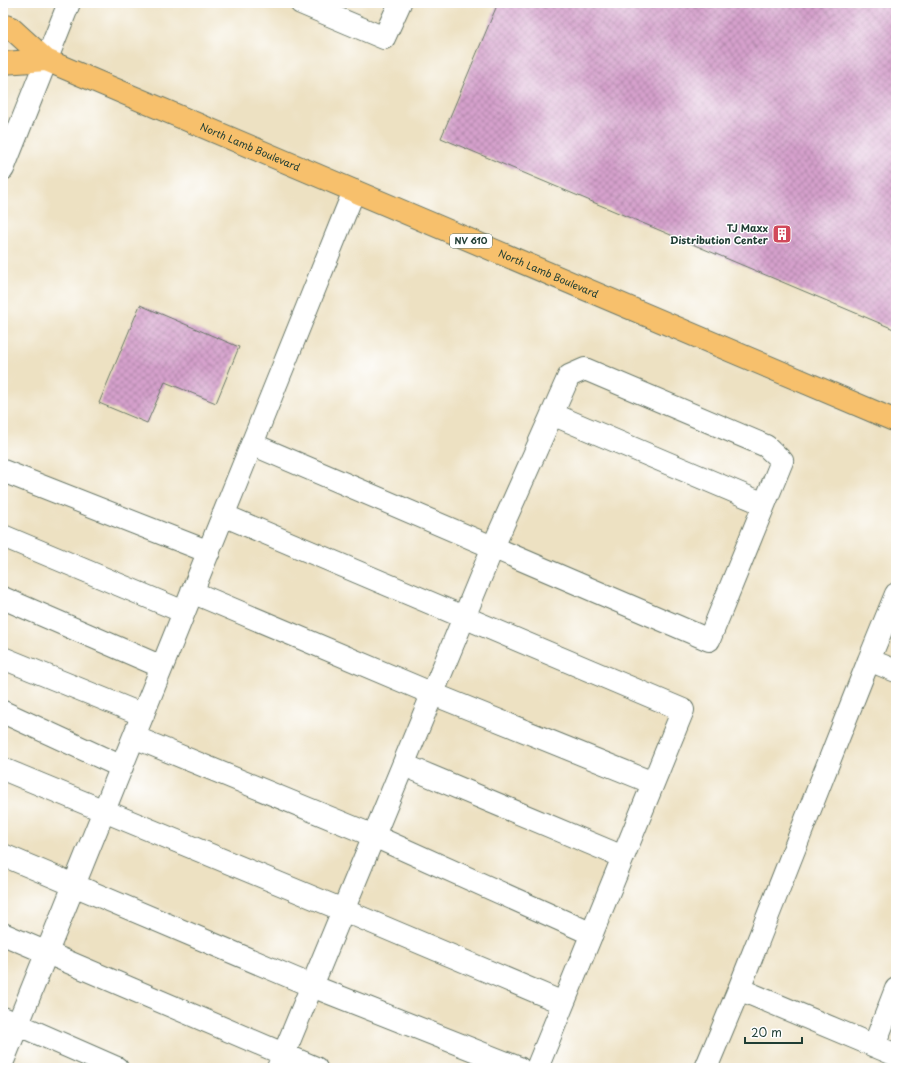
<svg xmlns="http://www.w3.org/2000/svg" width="899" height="1071" font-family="'Playpen Sans',sans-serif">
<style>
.building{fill:url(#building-cross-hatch)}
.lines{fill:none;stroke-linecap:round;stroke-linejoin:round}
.minor-casing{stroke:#677666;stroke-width:24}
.major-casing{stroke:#677666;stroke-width:24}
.minor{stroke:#fff;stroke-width:22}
.major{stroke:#f7c06c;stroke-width:22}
.labels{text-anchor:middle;stroke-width:3;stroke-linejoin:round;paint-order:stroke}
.shield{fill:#fff;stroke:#627771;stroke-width:1}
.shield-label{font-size:9px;font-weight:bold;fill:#1f3d34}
.street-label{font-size:10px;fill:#1f3d34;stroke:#fff}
.poi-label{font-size:10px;font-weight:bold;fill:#1f3d34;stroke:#fff;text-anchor:end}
</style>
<defs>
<pattern id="building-cross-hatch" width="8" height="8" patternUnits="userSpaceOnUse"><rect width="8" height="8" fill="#d5a0cc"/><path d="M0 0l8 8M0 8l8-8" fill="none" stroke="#ac84a6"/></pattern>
</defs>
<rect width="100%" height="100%" fill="#fff"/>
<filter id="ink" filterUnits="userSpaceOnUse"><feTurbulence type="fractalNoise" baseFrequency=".025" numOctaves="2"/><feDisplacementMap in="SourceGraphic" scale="8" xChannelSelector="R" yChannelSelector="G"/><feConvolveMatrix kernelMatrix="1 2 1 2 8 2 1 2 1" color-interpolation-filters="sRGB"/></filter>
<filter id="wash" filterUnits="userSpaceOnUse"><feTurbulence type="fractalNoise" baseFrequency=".012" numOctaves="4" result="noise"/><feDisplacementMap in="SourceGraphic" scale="16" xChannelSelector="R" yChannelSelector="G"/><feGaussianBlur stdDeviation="0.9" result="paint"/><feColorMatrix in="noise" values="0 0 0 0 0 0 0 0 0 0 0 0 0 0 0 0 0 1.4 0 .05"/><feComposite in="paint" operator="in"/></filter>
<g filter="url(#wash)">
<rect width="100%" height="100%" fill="#ede1c2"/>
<g id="blocks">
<path class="building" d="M498,3H896V330L441,138Z
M140,305L239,347L216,403L165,382L147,423L99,403Z"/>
</g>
</g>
<g filter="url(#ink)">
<use href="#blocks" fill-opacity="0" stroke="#677666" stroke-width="1"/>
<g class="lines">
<defs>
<path id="minor" d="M301,3L384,38L400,3
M3,169L69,3
M552,414L764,504
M252,444L709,640L782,461L766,446L585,369L569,376L493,547L278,1068
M3,471L209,552
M223,515L683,710L537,1068
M3,536L184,612
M192,592L433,694L653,783
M896,594L869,660L896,671
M3,598L162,667
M3,658L143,715
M869,660L739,989L896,1055
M3,712L122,767
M134,737L374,836L592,934
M404,765L623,857
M3,769L343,910L563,1003
M3,855L312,986L519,1068
M3,934L316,1068
M3,1018L117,1068
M874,1046L896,989
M3,1061L354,191
M706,1068L739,989"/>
<g id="major">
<path id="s1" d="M3,25L11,28L46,60L896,421"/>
<path d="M3,63L46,60"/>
</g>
</defs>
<use href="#minor" class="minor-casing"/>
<use href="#major" class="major-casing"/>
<use href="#minor" class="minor"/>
<use href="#major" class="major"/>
</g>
</g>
<defs>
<symbol id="building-square" viewBox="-11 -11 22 22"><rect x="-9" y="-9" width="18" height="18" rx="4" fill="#d1495b" stroke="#fff"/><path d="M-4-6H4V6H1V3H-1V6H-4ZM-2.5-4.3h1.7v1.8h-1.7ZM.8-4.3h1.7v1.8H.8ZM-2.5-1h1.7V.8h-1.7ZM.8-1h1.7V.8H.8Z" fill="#fff"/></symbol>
</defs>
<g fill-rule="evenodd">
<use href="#building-square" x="771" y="223" width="22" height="22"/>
</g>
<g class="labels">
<rect class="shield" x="450" y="234" width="42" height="14" rx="3"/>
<g class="shield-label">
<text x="471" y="244">NV 610</text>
</g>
<g class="street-label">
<text dy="4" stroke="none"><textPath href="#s1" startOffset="278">North Lamb Boulevard</textPath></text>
<text dy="4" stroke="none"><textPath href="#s1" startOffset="602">North Lamb Boulevard</textPath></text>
</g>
<g class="poi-label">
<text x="768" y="232">TJ Maxx<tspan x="768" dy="12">Distribution Center</tspan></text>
</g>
</g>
<rect width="899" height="1071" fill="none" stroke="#fff" stroke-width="16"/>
<path d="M745 1037v6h57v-6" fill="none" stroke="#1f3d34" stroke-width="2"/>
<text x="751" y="1037" font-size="12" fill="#1f3d34" stroke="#ffffff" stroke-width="3" paint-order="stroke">20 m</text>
</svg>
